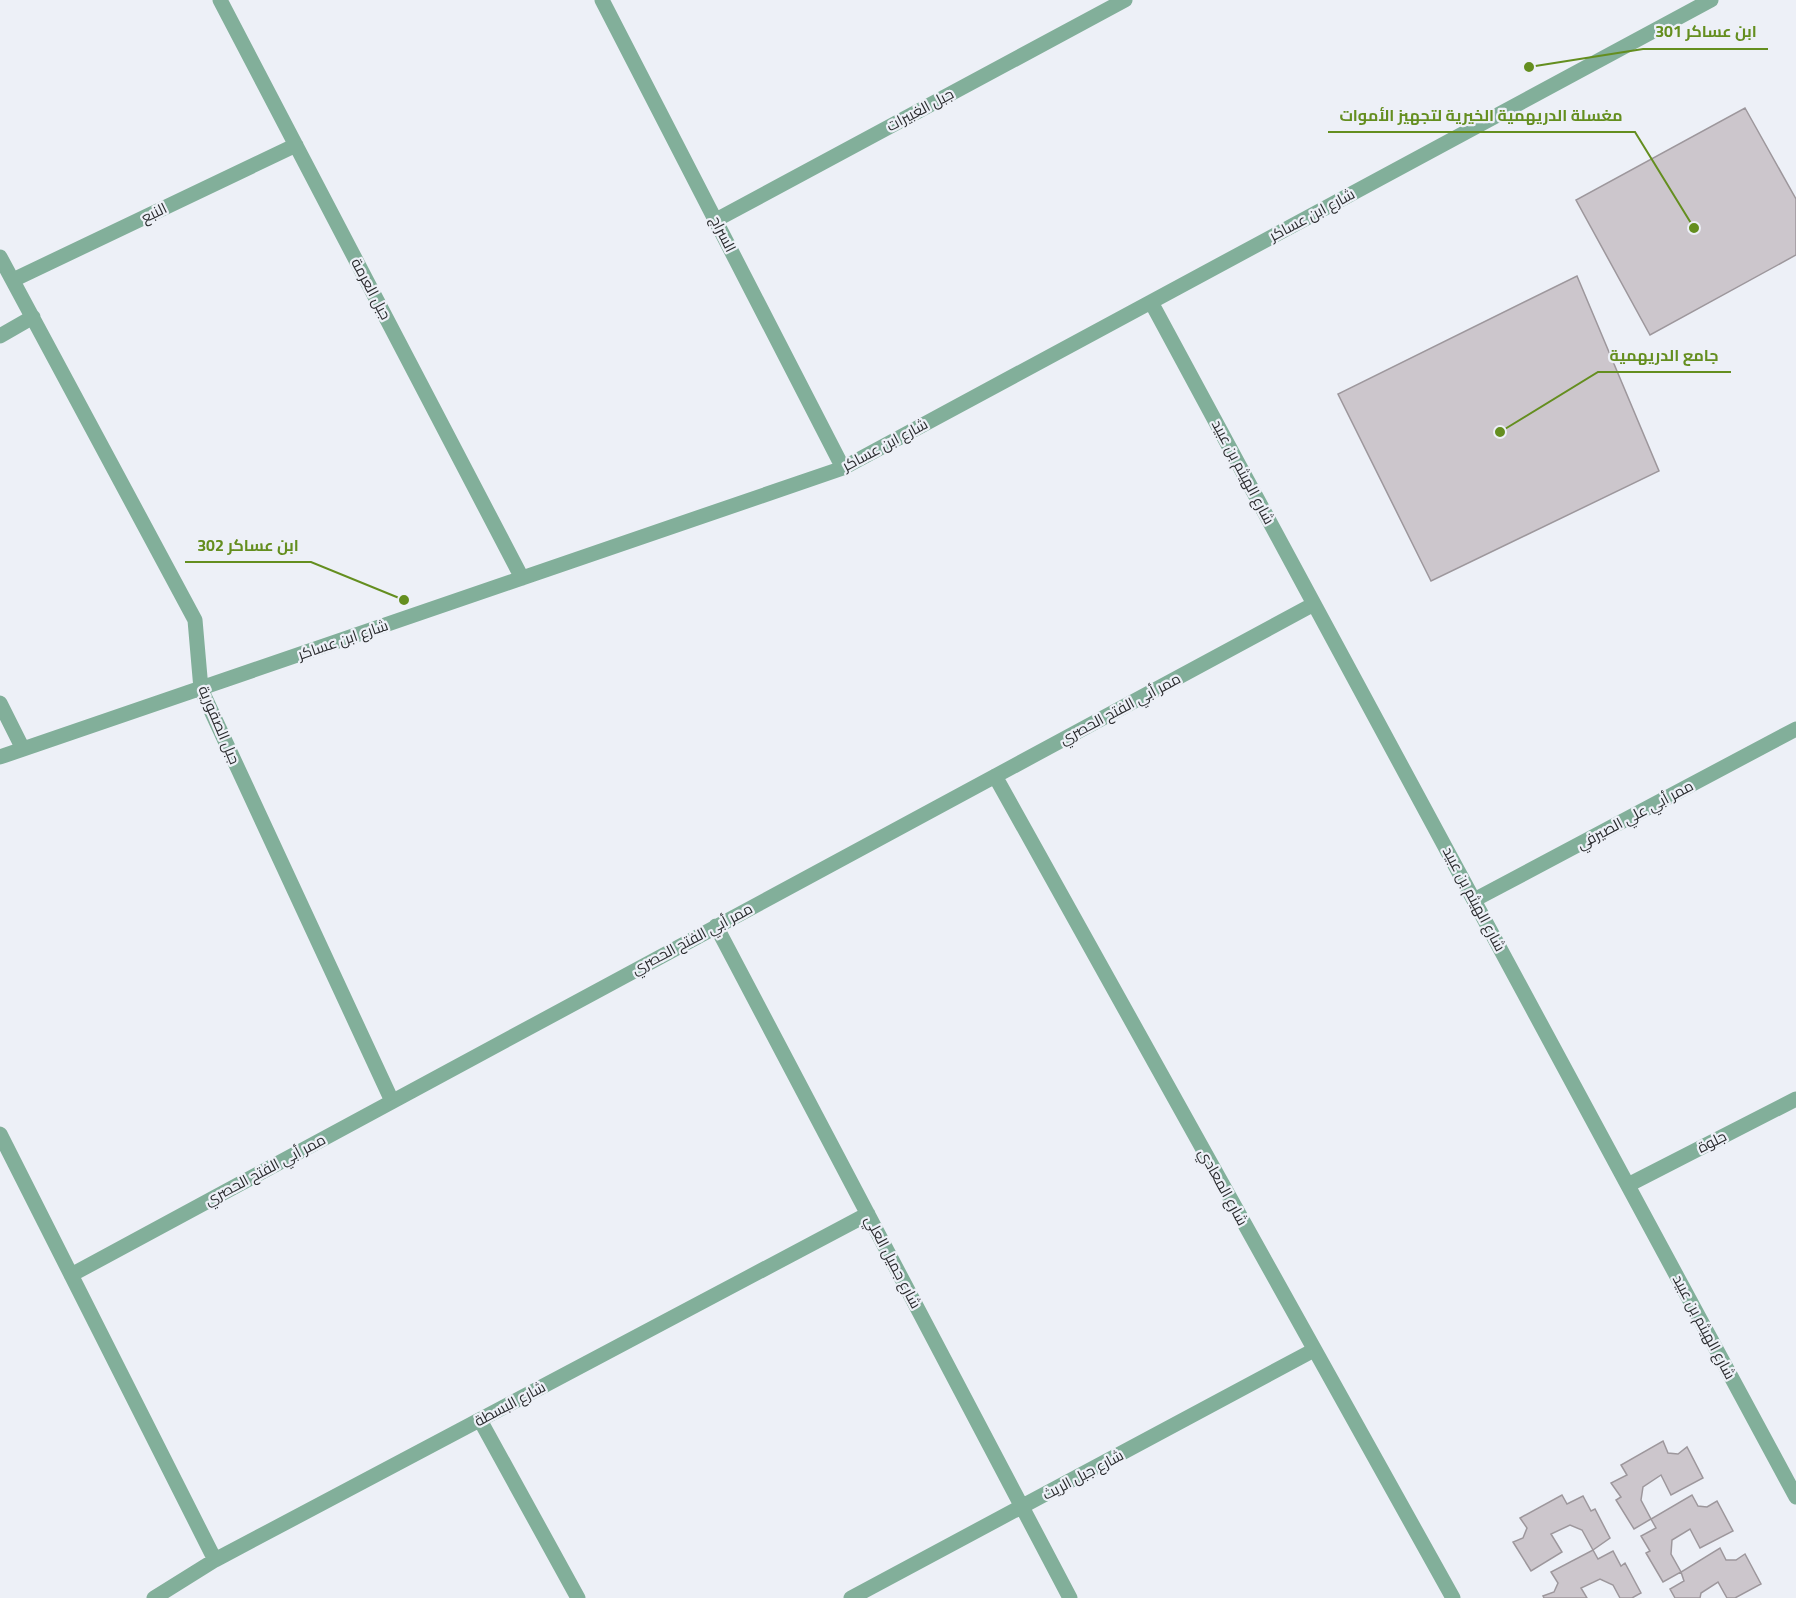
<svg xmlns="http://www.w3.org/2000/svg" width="1796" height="1598" font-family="Georgia,Cairo,serif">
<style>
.building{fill:#ccc6cc;stroke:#9d979c;stroke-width:1.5}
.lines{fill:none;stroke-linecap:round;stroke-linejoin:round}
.minor{stroke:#82af9a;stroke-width:15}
.labels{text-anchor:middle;stroke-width:4.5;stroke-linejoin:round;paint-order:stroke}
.street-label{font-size:15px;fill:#2b2c2f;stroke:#edf0f7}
.leader{fill:none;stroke:#648e1f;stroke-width:2}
.callout-dot{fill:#648e1f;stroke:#edf0f7;stroke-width:2}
.callout-label{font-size:16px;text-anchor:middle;font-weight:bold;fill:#648e1f;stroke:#edf0f7;stroke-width:4.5;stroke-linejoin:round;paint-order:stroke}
</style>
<rect width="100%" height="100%" fill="#edf0f7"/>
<path class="building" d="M1745,108L1796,199V255L1650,335L1576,200Z
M1577,276L1659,471L1431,581L1338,394Z
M1663,1441L1668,1453L1678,1454L1687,1447L1703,1478L1671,1495L1661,1475L1643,1487L1641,1500L1651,1519L1634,1529L1616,1500L1621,1497L1611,1483L1627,1475L1621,1465Z
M1562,1495L1567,1504L1583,1496L1591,1511L1595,1509L1610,1538L1593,1550L1582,1530L1570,1525L1551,1534L1562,1552L1531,1571L1513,1542L1523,1538L1527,1528L1520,1518Z
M1692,1495L1698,1506L1707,1507L1717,1501L1733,1531L1700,1548L1690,1529L1672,1540L1671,1554L1681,1572L1663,1582L1646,1553L1650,1551L1641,1536L1656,1528L1651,1519Z
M1720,1548L1726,1560H1736L1745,1554L1761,1584L1735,1598H1727L1718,1582L1701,1593L1700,1598H1675L1670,1589L1684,1581L1681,1572Z
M1593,1550L1598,1559L1613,1551L1621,1566L1625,1563L1641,1593L1632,1598H1620L1613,1585L1600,1579L1581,1588L1587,1598H1544L1543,1596L1554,1592L1558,1583L1551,1572Z"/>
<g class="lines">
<path class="minor" d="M220,0L522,578
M602,0L843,468
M716,220L1125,0
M0,257L195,620L201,689L392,1101
M13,280L296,145
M1151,302L1796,1497
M0,336L33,317
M0,703L23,749
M0,757L843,468L1711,0
M995,776L1453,1598
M1474,900L1796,729
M716,926L1070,1598
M0,1134L215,1560
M1628,1185L1796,1099
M71,1275L1314,604
M480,1420L578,1598
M154,1598L215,1560L868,1214
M851,1598L1314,1350"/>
</g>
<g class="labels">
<g class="street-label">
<text transform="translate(920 110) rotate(-28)" y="5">جبل الغبيرات</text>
<text transform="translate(154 213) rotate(-26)" y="5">النبع</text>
<text transform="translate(1312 215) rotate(-28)" y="5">شارع ابن عساكر</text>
<text transform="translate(723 234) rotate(63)" y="5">السراج</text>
<text transform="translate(371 289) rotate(62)" y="5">جبل العرمة</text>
<text transform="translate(885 445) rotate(-28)" y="5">شارع ابن عساكر</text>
<text transform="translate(1243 472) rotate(62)" y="5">شارع الهيثم بن عبيد</text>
<text transform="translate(343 640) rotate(-19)" y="5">شارع ابن عساكر</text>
<text transform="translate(1120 709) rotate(-28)" y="5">ممر أبي الفتح الحصري</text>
<text transform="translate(219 725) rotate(67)" y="5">جبل الصقورية</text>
<text transform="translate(1635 815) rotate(-28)" y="5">ممر أبي علي الصيرفي</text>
<text transform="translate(1474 899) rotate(62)" y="5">شارع الهيثم بن عبيد</text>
<text transform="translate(692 939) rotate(-28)" y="5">ممر أبي الفتح الحصري</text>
<text transform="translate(1712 1142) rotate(-27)" y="5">جلوة</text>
<text transform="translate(265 1170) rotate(-28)" y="5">ممر أبي الفتح الحصري</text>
<text transform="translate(1223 1187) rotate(61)" y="5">شارع المعادي</text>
<text transform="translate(893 1262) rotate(62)" y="5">شارع جميل العلي</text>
<text transform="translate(1704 1327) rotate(62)" y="5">شارع الهيثم بن عبيد</text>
<text transform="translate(510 1404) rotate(-28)" y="5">شارع البسطة</text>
<text transform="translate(1083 1475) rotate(-28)" y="5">شارع جبل الريث</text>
</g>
</g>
<path class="leader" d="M1529 67L1643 49H1768M1694 228L1635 132H1328M1500 432L1598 372H1731M404 600L311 562H185"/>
<g class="callout-dot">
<circle cx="1529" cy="67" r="6"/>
<circle cx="1694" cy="228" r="6"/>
<circle cx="1500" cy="432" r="6"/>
<circle cx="404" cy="600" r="6"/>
</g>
<g class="callout-label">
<text x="1706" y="37">ابن عساكر 301</text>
<text x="1481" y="121">مغسلة الدريهمية الخيرية لتجهيز الأموات</text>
<text x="1664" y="361">جامع الدريهمية</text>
<text x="248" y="551">ابن عساكر 302</text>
</g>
</svg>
